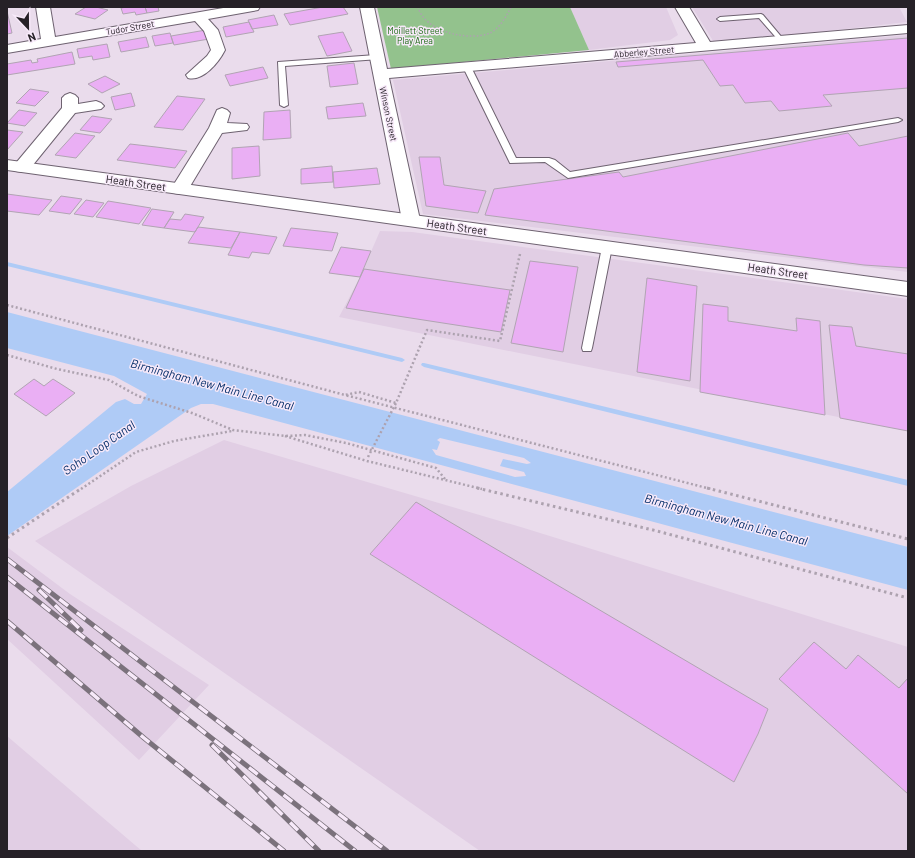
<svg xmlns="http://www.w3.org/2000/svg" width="915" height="858" font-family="Barlow,sans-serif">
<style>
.built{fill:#e1cee4}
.green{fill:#93c28d}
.water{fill:#afcbf6;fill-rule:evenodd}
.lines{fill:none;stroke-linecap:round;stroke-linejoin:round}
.stream{fill:#afcbf6;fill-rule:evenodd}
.building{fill:#eaaff4;stroke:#b1a4b3}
.service-casing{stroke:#6e6270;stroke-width:2}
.minor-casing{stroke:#6e6270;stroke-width:2}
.secondary-casing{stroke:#6e6270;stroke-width:2}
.path-far2{stroke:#ada2af;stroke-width:1.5;stroke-dasharray:1.5 2;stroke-linecap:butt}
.path-far1{stroke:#ada2af;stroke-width:2.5;stroke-dasharray:2 2.5;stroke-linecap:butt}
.path{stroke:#ada2af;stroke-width:3;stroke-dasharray:2.5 3.5;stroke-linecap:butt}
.service{fill:#fff;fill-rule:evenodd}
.minor{fill:#fff;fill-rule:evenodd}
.secondary{fill:#fff;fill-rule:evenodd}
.rail-casing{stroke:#7b727c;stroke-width:5}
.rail{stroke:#f7e9f9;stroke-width:3.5;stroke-dasharray:11;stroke-linecap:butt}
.path-bridge{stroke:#ada2af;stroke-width:2.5;stroke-dasharray:2 2.5;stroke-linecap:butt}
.labels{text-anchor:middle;stroke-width:3;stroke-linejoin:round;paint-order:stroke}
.far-street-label{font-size:9px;fill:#262127;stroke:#f7e9f9}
.far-park-label{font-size:9px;fill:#16680d;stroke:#f7e9f9}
.street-label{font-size:11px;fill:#262127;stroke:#f7e9f9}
.water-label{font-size:12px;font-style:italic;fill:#012b67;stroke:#f7e9f9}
</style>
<rect width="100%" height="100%" fill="#eadcec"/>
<path class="built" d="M570,7H666L678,35L670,40L589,50Z
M692,7H899L907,22L715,44Z
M908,35V272L423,214L393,80Z
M380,231L412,232L908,299V431L339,317L360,277Z
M224,440L524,528L908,647V851H480L35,541L131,486Z
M7,547L70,594L209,685L139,760L7,639Z
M7,736L142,851H7Z"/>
<path class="green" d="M377,7H570L589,50L391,69Z"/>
<path class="water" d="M7,312L908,547V590L213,404H201L191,408L7,536V492L116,402L125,399L134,404H141L147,394L114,376L7,348ZM440,438L524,458L531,463L527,464L503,459L500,466L524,472L526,476L515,477L436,455L432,449L437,450L440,442L437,440Z"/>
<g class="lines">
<path class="stream" d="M7,262L402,358L405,360L402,362L7,266Z
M422,363H424L908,480V486L424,367L421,365Z"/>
</g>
<path class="building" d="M86,7H96L108,10L95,19L75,14Z
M127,7H145L147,13L136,15L135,12L123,14L121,8Z
M145,7H158L159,11L147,13Z
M323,7H343L348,14L290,25L284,14Z
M7,11L12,33L7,34Z
M274,15L278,25L252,29L248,20Z
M249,22L254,32L226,37L223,27Z
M206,30L209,39L174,45L171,36Z
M343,32L352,51L327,56L318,36Z
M170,33L173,43L155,46L152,36Z
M146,37L149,47L121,52L118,42Z
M908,38V88L823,95L832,106L779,111L771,101L745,103L733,85L720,86L703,60L618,67L616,62Z
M107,44L110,57L93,60L92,56L79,58L77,49Z
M72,52L75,64L7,75V64L31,60L32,63L38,62L37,59Z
M354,63L358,84L330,87L327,66Z
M263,67L268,78L230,86L225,75Z
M105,76L120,84L102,93L88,84Z
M30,89L49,92L35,106L16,103Z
M131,93L135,106L115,110L111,97Z
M177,96L205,99L183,130L154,127Z
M363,103L366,116L328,119L326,107Z
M19,110L37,113L25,126L7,123Z
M290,110L291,138L263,140L264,112Z
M92,116L112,119L100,133L80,130Z
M7,130L23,132L7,150Z
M75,133L95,136L76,158L55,155Z
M848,133L859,146L908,136V268L864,265L485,215L494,189L619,172L623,177Z
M130,144L156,147L187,151L175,168L117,160Z
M259,146L260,176L232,179V148Z
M419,157H440L444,185L486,191L478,213L426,206Z
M332,166L333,182L301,184V169Z
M377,168L380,184L334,188L333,172Z
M7,194L52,200L39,215L7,211Z
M61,196L82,199L70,214L49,211Z
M86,200L104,203L93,217L74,214Z
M108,201L151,208L139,224L96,217Z
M152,209L174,212L164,228L142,225Z
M185,214L204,217L195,232L164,228L170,219L181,220Z
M198,227L240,232L231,248L188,243Z
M291,228L338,233L332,251L283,246Z
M240,232L277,237L269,254L252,252L249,258L228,255Z
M341,247L371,251L360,277L329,273Z
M530,261L578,267L563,352L511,343Z
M364,269L510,290L501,332L346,308Z
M647,278L697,286L690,381L637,372Z
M703,304L728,307V321L797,331L796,318L820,321L825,415L700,392Z
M829,325L852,327L856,346L908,354V431L840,418Z
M34,379L44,386L53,379L75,393L46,416L14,394Z
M416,502L768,709L758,734L734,782L370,554Z
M814,642L846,669L858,655L899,688L908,678V794L779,679Z"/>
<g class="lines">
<defs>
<path id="service" d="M761,14L763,15L784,40V42H780L759,18L720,21L717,19L720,17Z
M376,55H379V59L285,66L288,105L284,107L280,105L278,62Z
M464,65H470L471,67L516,158H549L555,160L570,172L898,118L902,120L898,122L568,178L545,162L510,163L463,67Z
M607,244L612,247L592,348L591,351H583L582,348L602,247Z"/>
<path id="minor" d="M36,7H50L55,37L229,7H260L258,10L253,11L208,19L218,30L225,50C219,62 203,82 188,78L186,75L207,56L211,50L204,31L195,21L7,53V45L41,39Z
M360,7H374L387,69L696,43L675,7H689L710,42L908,25V33L389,78L420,220L417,224L411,226L405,224L402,220Z
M70,93L75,95L78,98V104L96,101L101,103L104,106L101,109L75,113L28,171L22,172L16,171L14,167L16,163L62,108V98L65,95Z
M222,108L227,110L230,113L227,123L247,124L249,127L247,130L222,133L186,193L180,194L174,193L171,189L209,128L217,110Z"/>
<path id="secondary" d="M7,160L908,282V296L7,170Z"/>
</defs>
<use href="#service" class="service-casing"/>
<use href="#minor" class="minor-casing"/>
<use href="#secondary" class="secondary-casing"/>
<path class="path-far2" d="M418,7C424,31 468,42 490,33C500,28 506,17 511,7"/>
<path class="path-far1" d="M520,254L500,341L427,330L396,403L359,392L345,395L711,489
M7,305L345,395
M7,355L57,369L109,380L138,396L192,413L233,430L285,436L305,435L346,443L436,468L445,479
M285,436L367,461L482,489
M81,489L136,452L174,441L232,431"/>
<path class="path" d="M477,488L657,531L908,598
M707,488L908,539
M7,538L82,488"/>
<use href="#service" class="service"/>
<use href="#minor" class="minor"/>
<use href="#secondary" class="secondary"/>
<defs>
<path id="rail" d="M7,559L387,851
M7,577L355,851
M39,590L81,630
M7,621L144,738L284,851
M212,745L319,851"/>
</defs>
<use href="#rail" class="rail-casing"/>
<use href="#rail" class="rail"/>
<path class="path-bridge" d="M368,457L396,403"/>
</g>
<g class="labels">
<g class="far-street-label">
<text transform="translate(130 28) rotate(-10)" y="3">Tudor Street</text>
<text transform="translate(644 52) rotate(-5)" y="3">Abberley Street</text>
<text transform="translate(388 114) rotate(78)" y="3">Winson Street</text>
</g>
<g class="far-park-label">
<text x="415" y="34">Moillett Street<tspan x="415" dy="10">Play Area</tspan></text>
</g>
<g class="street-label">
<text transform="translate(136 183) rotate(8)" y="4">Heath Street</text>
<text transform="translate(457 227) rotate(8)" y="4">Heath Street</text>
<text transform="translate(778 271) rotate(8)" y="4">Heath Street</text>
</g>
<g class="water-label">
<text transform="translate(212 385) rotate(15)" y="4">Birmingham New Main Line Canal</text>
<text transform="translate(99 448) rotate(-35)" y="4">Soho Loop Canal</text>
<text transform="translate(726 520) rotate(15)" y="4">Birmingham New Main Line Canal</text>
</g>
</g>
<rect width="915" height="858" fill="none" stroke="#262127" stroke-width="16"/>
<g transform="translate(28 28) rotate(158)" stroke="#f7e9f9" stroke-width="3" paint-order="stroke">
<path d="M0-3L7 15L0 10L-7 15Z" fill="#262127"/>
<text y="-6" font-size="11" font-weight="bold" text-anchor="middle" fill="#262127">N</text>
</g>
</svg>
